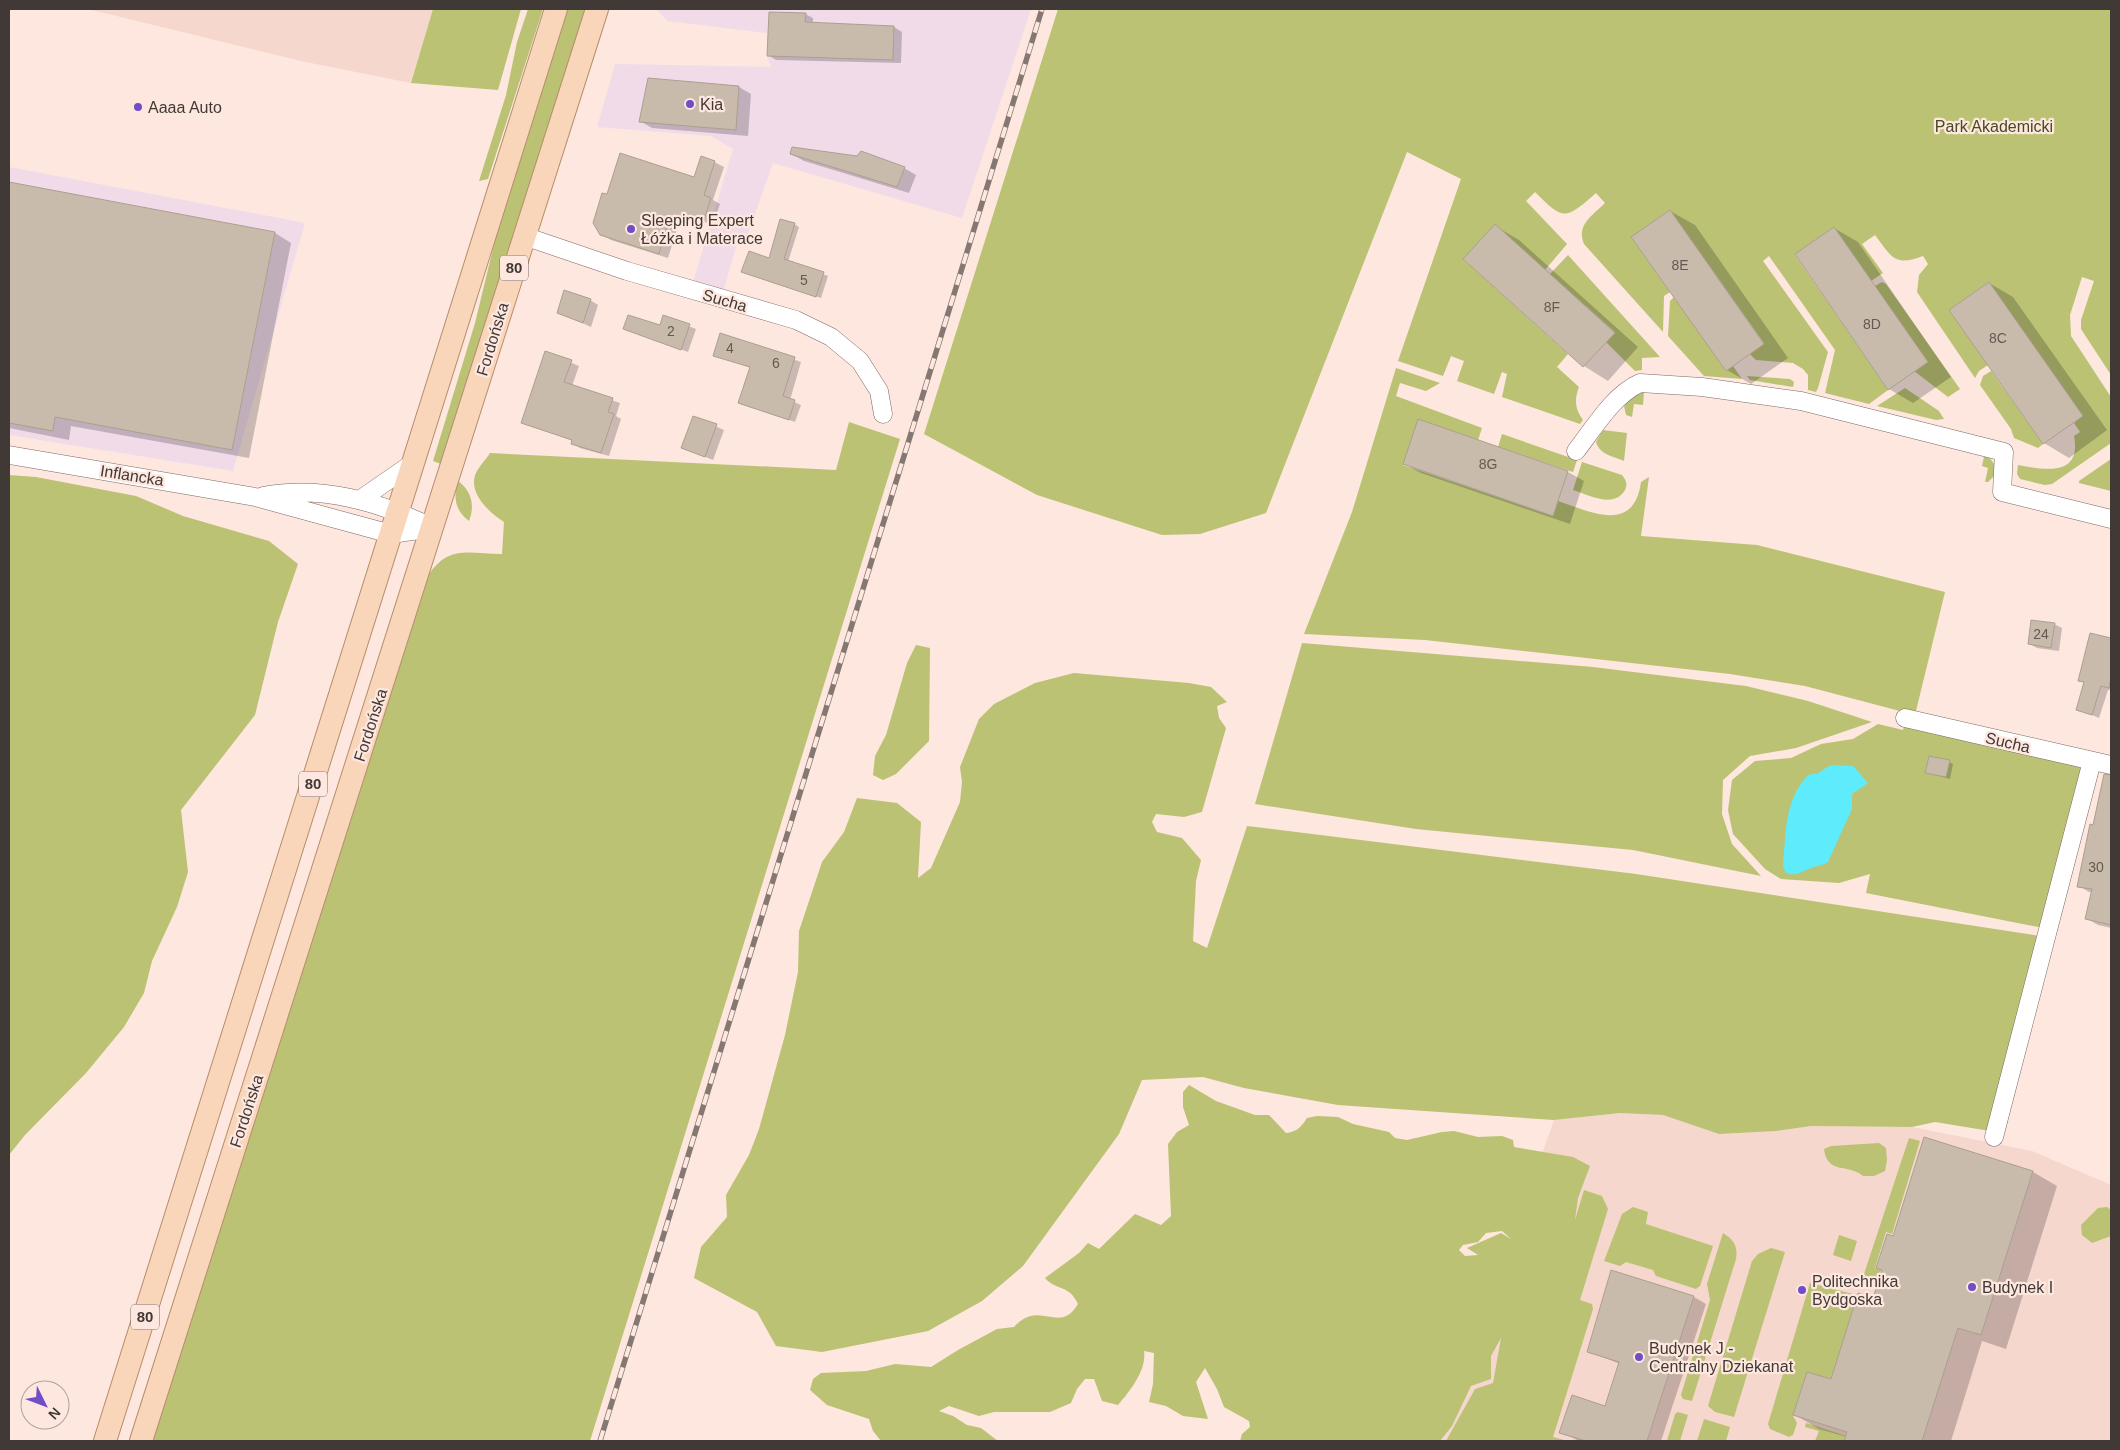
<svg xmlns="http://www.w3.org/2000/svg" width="2120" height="1450" font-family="Helvetica,sans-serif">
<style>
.commercial{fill:#f1dbe9}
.built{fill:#f5d7cd}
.green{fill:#bbc273;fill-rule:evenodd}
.water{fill:#5eebfb}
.shadow{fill:#0003}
.building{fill:#c8bbab;stroke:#ac9f90}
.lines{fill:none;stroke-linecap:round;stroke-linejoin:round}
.minor-casing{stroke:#7d6a63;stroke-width:19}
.major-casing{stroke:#b68d6d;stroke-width:24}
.minor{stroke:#fff;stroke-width:18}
.major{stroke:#f9d6b9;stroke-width:22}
.rail-casing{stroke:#857873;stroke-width:5.5}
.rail{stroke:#fde7df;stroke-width:4;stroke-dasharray:11;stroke-linecap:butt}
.poi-dot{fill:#714dc7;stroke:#fde7df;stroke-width:2}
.labels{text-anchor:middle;stroke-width:4.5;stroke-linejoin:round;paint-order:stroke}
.number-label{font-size:14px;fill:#635a52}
.shield{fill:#fde7df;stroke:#796d68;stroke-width:1}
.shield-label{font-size:15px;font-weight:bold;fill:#413935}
.poi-label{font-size:16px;fill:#413935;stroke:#fde7df;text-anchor:start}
.park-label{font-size:16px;fill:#474a22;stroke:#fde7df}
.street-label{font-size:16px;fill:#413935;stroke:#fde7df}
</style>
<rect width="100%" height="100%" fill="#fde7df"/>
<path class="commercial" d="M656,9H1031L962,218L773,163L747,237L738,240L723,292L693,282L733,149L711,136L597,127L615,64L771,67L767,56V33L668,21Z
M9,167L305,223L233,471L9,435Z"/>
<path class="built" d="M88,9H433L411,83L301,61Z
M1620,1113L1663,1115L1719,1134L1777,1131L1811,1126L1912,1127L2032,1151L2111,1185V1441H1387L1456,1395L1554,1120Z"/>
<path class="green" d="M433,9H521L498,90L411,83Z
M528,9H543L488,179L479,181L506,95L517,42Z
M565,9H588L441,464L433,461L475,323L505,199Z
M1058,9H2111V375L2081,329V320L2094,281L2082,277L2070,315L2071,336L2111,397V443L2052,484L2045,485L2020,479L2017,474L2018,465C2044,470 2082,477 2074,436L2080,432L2074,423L2083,416L1989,282L1949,310L1988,365L1979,371L1975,378L1917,292L1919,275L1928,264L1923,256C1894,267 1892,257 1875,235L1862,244L1883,273L1871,281L1834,227L1795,255L1888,390L1869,404L1825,393L1835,350L1769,256L1763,261L1828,352L1818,388L1816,392L1808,390V375L1803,369L1793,363L1756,360L1750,354L1764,343L1670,210L1632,238L1670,292L1664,296L1663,332L1584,244C1576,225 1592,216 1605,203L1596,193C1565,220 1564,221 1535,192L1526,201L1567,244L1545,270L1463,259L1568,354L1557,367L1579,387C1574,400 1575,409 1583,420L1580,424L1502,397L1507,374L1502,372L1494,394L1457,381L1464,361L1451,356L1443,376L1398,361L1461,179L1407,152L1266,513L1200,534L1162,535L1037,495L924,434Z
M1568,255L1660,357L1642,358V370L1635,371L1606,342L1615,332L1550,274Z
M1882,282L1886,284L1960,389L1948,397L1914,371L1927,362L1875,286Z
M1674,297L1726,371L1733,366L1742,379L1704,376L1668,336L1670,301Z
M1396,368L1440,383L1426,391L1400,383L1396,396L1482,428L1478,440L1418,420L1403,465L1553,516L1558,501C1591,512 1634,534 1641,482L1649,477L1641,536L1757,545L1945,592L1915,715L1805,686L1730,674L1425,640L1304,634L1352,512Z
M1991,371L2043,444L2038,448L2014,438L2011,429L1980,385L1983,376Z
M1747,376L1790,379L1794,382L1793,387L1750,380Z
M1905,388L1939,411L1944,419L1936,420L1877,406Z
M1644,392L1643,405L1634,404L1632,417L1626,415L1624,406L1635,394Z
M849,422L900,439L590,1441H152L429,574C450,544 470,554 502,554L504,522C490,513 467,493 476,473C479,466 486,460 490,453L836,470Z
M1603,430L1627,433L1624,461C1613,456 1600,455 1596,442Z
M1502,434L1577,460L1573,472L1498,447Z
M1985,452L1995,465L1994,476L1988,482H1985L1988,468L1982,466Z
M2111,459V491L2079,483V481Z
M1582,462L1622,475C1626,480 1628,484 1625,490C1614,509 1589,495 1573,490Z
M9,475L36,477L136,496L183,516L269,541L298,564L278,622L255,715L181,810L188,872L177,907L152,961L144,993L124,1027L86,1073L25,1135L9,1155Z
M458,481C472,491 475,506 469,521C455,510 453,498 458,481Z
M1302,643L1593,667L1746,686L1808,701L1872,722L1796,748L1750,756L1723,780L1722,814L1732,844L1761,876L1633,850L1416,829L1255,804Z
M916,645L930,648L929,741L896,774L883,780L873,775L875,756L886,735L907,663Z
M1074,673L1189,683L1211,687L1227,702L1217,706L1219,718L1226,728L1202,812L1184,817L1156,814L1152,822L1157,832L1182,838L1201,860L1196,881L1193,941L1207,948L1247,826L1636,874L2040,936L1990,1131L1935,1122L1912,1127L1811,1126L1777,1131L1719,1134L1663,1115L1620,1113L1554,1120L1338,1105L1244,1088L1203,1077L1142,1080L1119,1134L1023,1266L982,1301L928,1331L822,1352L776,1346L757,1312L694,1278L701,1247L727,1217L726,1195L749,1155L759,1129L785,1035L798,972L799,931L822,862L844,832L857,798L897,803L921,822L918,878L931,868L960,802L962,782L960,767L979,719L994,704L1035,683Z
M1905,723L2087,765L2043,928L1866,893L1870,874L1839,883L1781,879L1765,869L1733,834L1728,810L1732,780L1755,761L1791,758L1821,744L1853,739L1878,724L1903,730Z
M1189,1085L1216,1101L1255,1115H1269L1286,1133C1297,1132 1302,1126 1307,1118L1317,1116L1338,1117L1353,1124L1389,1132L1395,1138L1407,1140L1442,1132L1454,1131L1478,1137L1502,1136L1513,1140L1514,1147L1573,1157L1590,1166L1578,1198L1575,1220L1584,1190L1602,1196L1608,1209L1580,1300L1592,1304L1593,1309L1553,1437L1568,1441H1446L1475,1389L1493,1383L1501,1338L1491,1356V1379L1471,1386L1452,1426L1440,1441H1240L1242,1434L1250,1427L1249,1421L1224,1407L1217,1389L1205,1368L1196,1382L1208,1419L1183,1416L1166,1406L1149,1402L1153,1384L1154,1353L1144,1351C1147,1370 1130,1391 1118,1405L1102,1401L1094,1379H1085L1077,1389L1071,1403L1050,1412H994L979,1416L949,1406L939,1411L953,1416L967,1425L981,1428L998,1441H881L873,1431L869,1419L827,1405L810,1390L813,1379L821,1373L866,1371L895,1364L931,1367L958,1350L997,1329L1014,1327C1040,1298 1059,1336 1078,1304C1069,1284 1056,1291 1045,1278L1079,1253L1088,1243L1099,1249L1135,1214L1161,1225L1171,1216L1168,1144L1177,1132L1189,1125L1183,1107V1092ZM1502,1231L1511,1239L1501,1233L1467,1248L1478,1255L1465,1256L1459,1250L1463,1245L1478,1242L1486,1233Z
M1909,1138L1920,1141L1892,1234L1886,1232L1875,1268L1881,1270L1877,1282L1863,1277Z
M1879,1143L1886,1148L1887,1160L1885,1171L1874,1176H1863C1848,1163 1827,1175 1824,1149L1831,1146Z
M1633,1207L1648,1212L1646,1224L1713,1246L1700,1286L1696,1289L1656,1276L1653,1270L1626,1262L1620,1266L1604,1261L1622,1214Z
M2107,1207L2111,1210V1236L2092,1243L2082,1235L2081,1225L2098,1208Z
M1723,1233C1734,1240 1738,1246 1736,1259L1692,1401L1683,1399L1681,1395L1710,1300L1707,1284Z
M1839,1235L1857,1241L1851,1261L1833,1255Z
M1771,1248L1785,1252L1734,1417L1715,1412L1708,1406L1752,1261L1758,1254Z
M1810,1283L1857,1295L1832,1380L1807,1372L1793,1416L1797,1423L1793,1435L1789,1437L1770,1429L1768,1424Z
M1678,1412L1688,1415L1680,1441H1667L1675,1414Z
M1704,1419L1730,1427L1726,1441H1697Z
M1806,1423L1846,1436L1844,1441H1815L1819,1431L1805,1427Z"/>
<path class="water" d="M1831,765L1853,766L1868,783L1852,794V809L1828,862C1823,865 1818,866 1813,867C1802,871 1798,877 1786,873L1783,866C1786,834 1784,800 1808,775L1818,773Z"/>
<path class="shadow" d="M805,14L813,18V24L894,27L902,32L901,63L776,60L768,55Z
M739,87L751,94L748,136L652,128L640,121Z
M791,154L904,168L916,175L909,193L804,161Z
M714,162L724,167L713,200L720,204L713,224L704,222L702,226L669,224L677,229L668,258L611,240L601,234L608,196L695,179Z
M9,184L275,233L291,243L249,458L71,426L69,440L9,428Z
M1670,211L1695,225L1788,358L1751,384L1727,370Z
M794,224L799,227L788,262L828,276L821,298L743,271L770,259Z
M1495,226L1519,240L1638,347L1608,381L1584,366L1465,259Z
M1834,228L1858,242L1951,377L1913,403L1889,389Z
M1989,283L2013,297L2107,430L2069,458L2044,443L1951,310Z
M590,300L598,305L591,327L558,312Z
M664,317L696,329L688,352L625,329L660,327Z
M721,335L801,362L790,400L801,405L795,422L740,402L751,368L714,355Z
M546,352L579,366L572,386L620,403L616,416L621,419L609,456L580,448L572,443L573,441L522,422Z
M694,417L724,430L713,460L683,448Z
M1419,421L1568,472L1584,481L1570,524L1421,473L1404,464Z
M2054,624L2062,628L2059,651L2037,648L2030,644Z
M2091,634L2111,639V690H2108L2099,718L2077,709L2085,684L2080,680Z
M1949,762L1953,764L1950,779L1927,773Z
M2103,782L2111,784V896L2089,892L2079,886Z
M2090,901L2111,906V928L2098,925L2086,918Z
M1924,1138L2033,1172L2057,1186L2006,1349L1982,1341L1951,1441H1852L1847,1437L1819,1429L1795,1415L1832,1381L1874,1300L1883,1271L1877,1268L1893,1237Z
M1612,1272L1694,1297L1706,1304L1661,1441H1579L1561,1432L1606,1408L1620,1364L1588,1351Z"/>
<path class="building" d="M769,12L806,13L805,22L894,26L893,60L767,56Z
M648,78L739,86L736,130L639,122Z
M792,147L857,156L861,151L905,167L897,187L790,154Z
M620,153L694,177L701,156L715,161L704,195L711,198L704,220L694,217L693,222L664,220L668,223L659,254L600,235L593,223L602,193L607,194Z
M9,182L275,232L232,450L55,417L53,431L9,423Z
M1670,210L1764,344L1726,371L1631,237Z
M780,219L795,223L784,259L824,272L816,297L741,272L749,251L769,258Z
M1495,224L1615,333L1583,367L1463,259Z
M1834,227L1928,362L1888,390L1795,254Z
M1989,282L2083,416L2043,444L1949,310Z
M564,290L591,299L583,323L557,313Z
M628,315L660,325L663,315L690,324L681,350L623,329Z
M720,333L795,357L783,396L795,400L789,420L738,403L750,367L713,356Z
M545,351L572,360L564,382L613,398L608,412L614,414L601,453L571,444L572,440L521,423Z
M693,416L717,424L705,457L681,448Z
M1418,419L1568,471L1553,516L1403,464Z
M2031,620L2055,623L2051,648L2028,644Z
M2090,633L2111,638V678L2109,688L2101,686L2092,715L2076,710L2084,682L2078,681Z
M1929,756L1950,760L1946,777L1925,773Z
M2104,774L2111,775V925L2085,919L2092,889L2077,887L2090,824L2093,825Z
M1924,1137L2033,1171L1981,1335L1958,1328L1922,1441H1844L1847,1432L1793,1415L1807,1372L1831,1379L1858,1293L1873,1298L1882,1270L1876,1268L1887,1234L1893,1236Z
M1611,1270L1694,1296L1647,1441H1586L1559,1433L1572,1395L1605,1406L1619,1362L1587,1352Z"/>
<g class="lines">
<defs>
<path id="minor" d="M524,236L627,271L796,320L831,337L860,361L879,391L883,414
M1576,451C1594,428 1613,395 1640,383L1702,387L1801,401L2004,452L2002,492L2111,519
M9,455L255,497L391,534L433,528
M263,496C323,485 380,502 433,528
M361,499L413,463
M1905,718L2111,765
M1994,1137L2092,761"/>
<path id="major" d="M105,1441L556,9
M141,1441L597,9"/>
</defs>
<use href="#minor" class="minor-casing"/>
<use href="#major" class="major-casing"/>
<use href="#minor" class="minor"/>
<use href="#major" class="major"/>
<defs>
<path id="rail" d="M600,1441L1042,9"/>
</defs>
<use href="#rail" class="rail-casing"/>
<use href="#rail" class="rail"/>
</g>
<g class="poi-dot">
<circle cx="690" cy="104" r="5"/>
<circle cx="138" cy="107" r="5"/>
<circle cx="631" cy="229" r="5"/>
<circle cx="1972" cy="1287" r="5"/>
<circle cx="1802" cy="1290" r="5"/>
<circle cx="1639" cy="1357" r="5"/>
</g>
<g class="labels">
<g class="number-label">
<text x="1680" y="270">8E</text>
<text x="804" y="285">5</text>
<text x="1552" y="312">8F</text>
<text x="1872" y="329">8D</text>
<text x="671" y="336">2</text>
<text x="1998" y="343">8C</text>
<text x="730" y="353">4</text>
<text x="776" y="368">6</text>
<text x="1488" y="469">8G</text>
<text x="2041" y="639">24</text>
<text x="2096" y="872">30</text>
</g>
<g class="shield">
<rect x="500" y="255.5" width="28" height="25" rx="4"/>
<rect x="299" y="771.5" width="28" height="25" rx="4"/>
<rect x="131" y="1304.5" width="28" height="25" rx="4"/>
</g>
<g class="shield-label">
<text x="514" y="273">80</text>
<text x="313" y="789">80</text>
<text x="145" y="1322">80</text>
</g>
<g class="poi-label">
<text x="700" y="110">Kia</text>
<text x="148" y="113">Aaaa Auto</text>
<text x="641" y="226">Sleeping Expert<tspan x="641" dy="18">Łóżka i Materace</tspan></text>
<text x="1812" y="1287">Politechnika<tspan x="1812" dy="18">Bydgoska</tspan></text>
<text x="1982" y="1293">Budynek I</text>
<text x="1649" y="1354">Budynek J -<tspan x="1649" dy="18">Centralny Dziekanat</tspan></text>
</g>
<g class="park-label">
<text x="1994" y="132">Park Akademicki</text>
</g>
<g class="street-label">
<text transform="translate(725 300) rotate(16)" y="6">Sucha</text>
<text transform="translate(492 339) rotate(-73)" y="6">Fordońska</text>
<text transform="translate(132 475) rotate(9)" y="6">Inflancka</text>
<text transform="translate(370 725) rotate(-72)" y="6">Fordońska</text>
<text transform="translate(2008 742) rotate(13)" y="6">Sucha</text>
<text transform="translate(246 1111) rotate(-72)" y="6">Fordońska</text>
</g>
</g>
<rect width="2120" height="1450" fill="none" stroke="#413935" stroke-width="20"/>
<g transform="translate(45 1405) rotate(132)"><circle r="24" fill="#fde7df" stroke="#b2a19b"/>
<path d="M0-4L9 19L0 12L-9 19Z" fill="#714dc7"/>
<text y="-8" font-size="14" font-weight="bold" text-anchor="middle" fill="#413935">N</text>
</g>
</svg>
